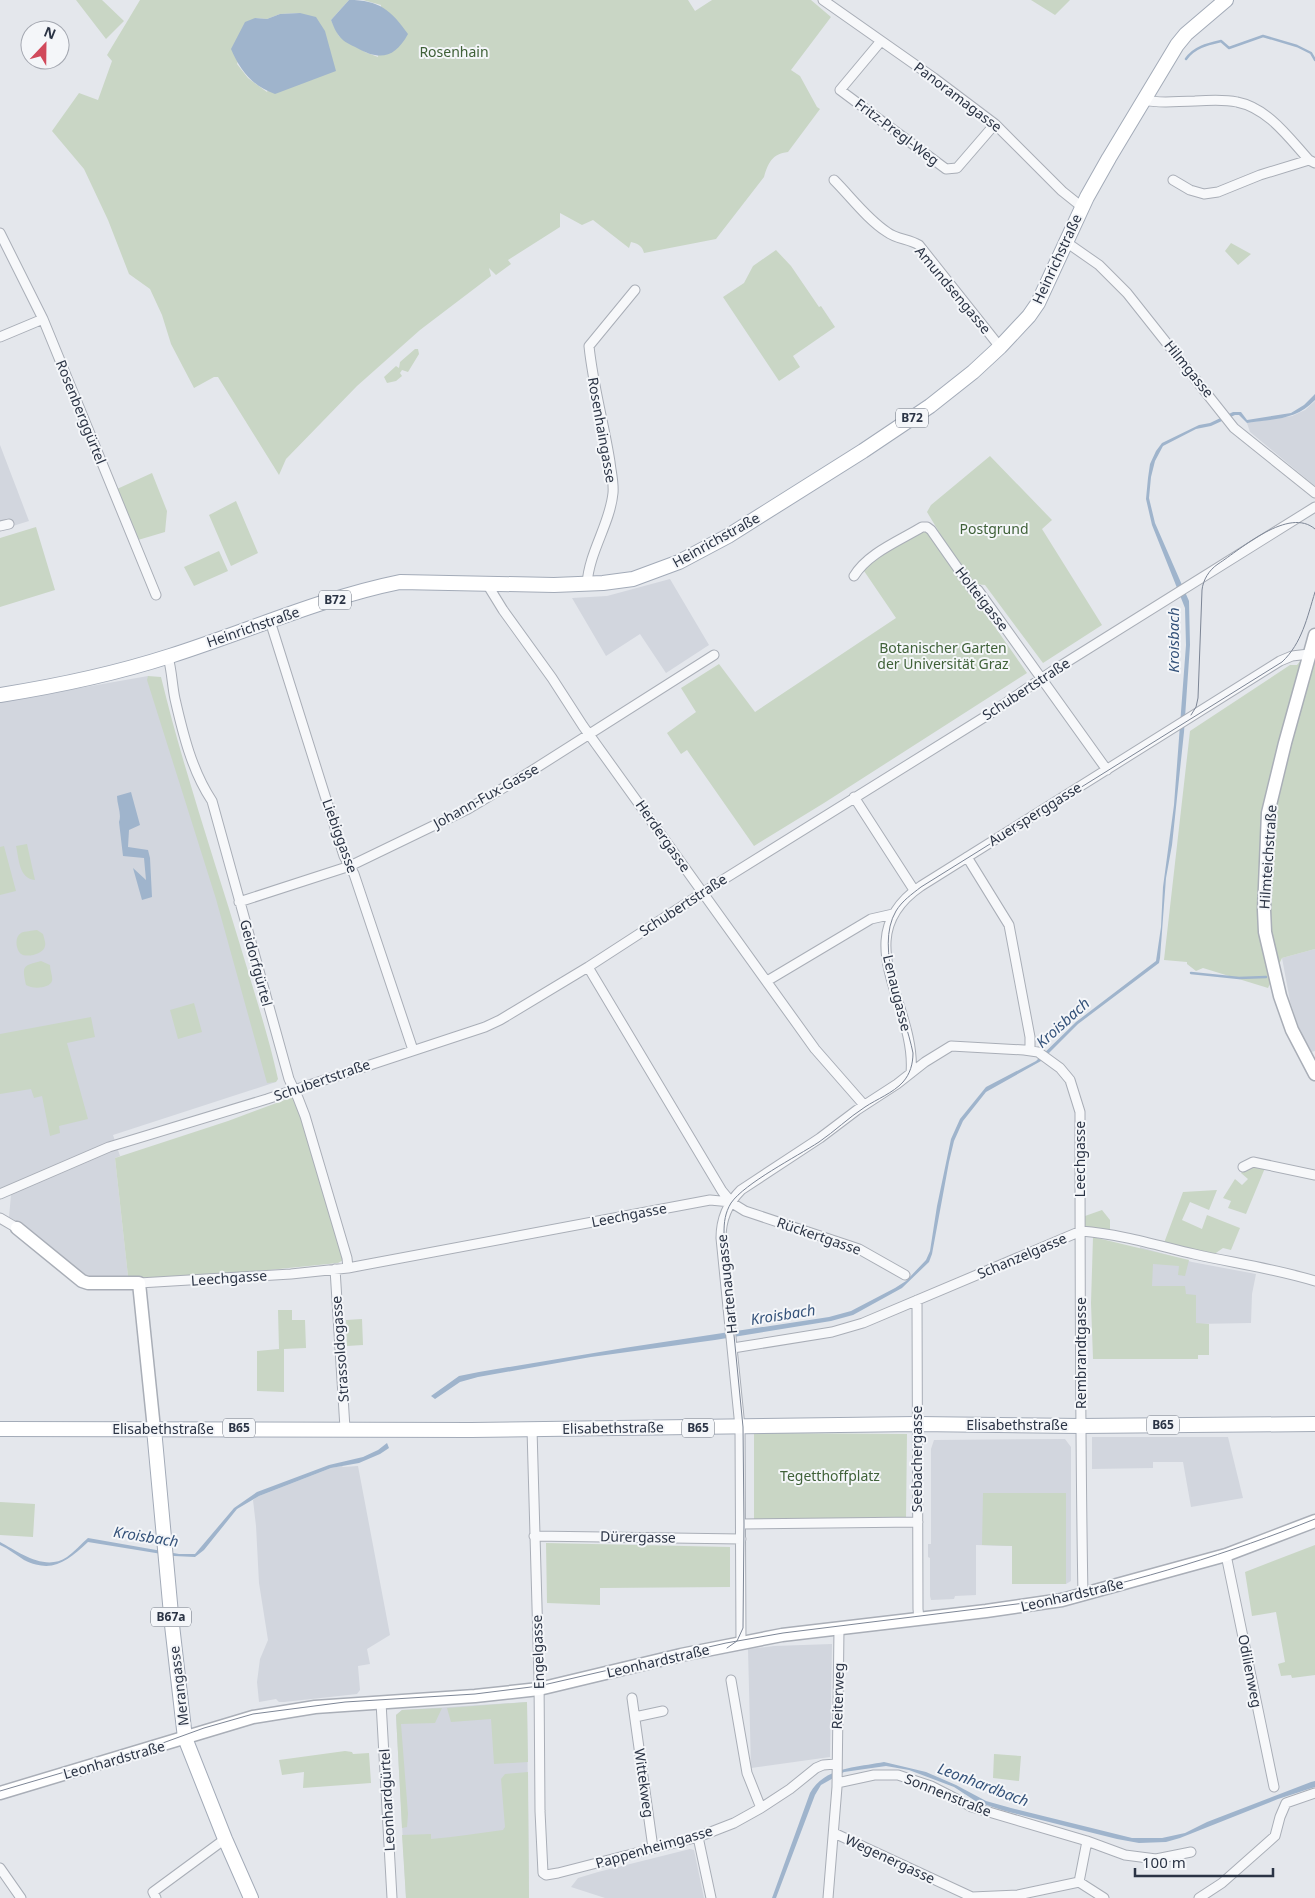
<svg xmlns="http://www.w3.org/2000/svg" width="1315" height="1898" font-family="'Noto Sans',sans-serif">
<style>
.built{fill:#d2d6de}
.green{fill:#c9d6c5;fill-rule:evenodd}
.water{fill:#9fb4cc}
.lines{fill:none;stroke-linecap:round;stroke-linejoin:round}
.stream{stroke:#9fb4cc;stroke-width:2.5}
.street-casing{stroke:#a9aeb7;stroke-width:11}
.secondary-casing{stroke:#a9aeb7;stroke-width:15}
.primary-casing{stroke:#a3abb8;stroke-width:16}
.street{stroke:#f7f8fa;stroke-width:9}
.secondary{stroke:#fff;stroke-width:12}
.primary{stroke:#fff;stroke-width:14}
.tram{stroke:#7d8696;stroke-width:1}
.labels{text-anchor:middle;stroke-width:4;stroke-linejoin:round;paint-order:stroke}
.shield{fill:#f4f6f9;stroke:#676e7b;stroke-width:1}
.shield-label{font-size:12px;font-weight:bold;fill:#2b3445}
.park-label{font-size:14px;fill:#3f6138;stroke:#f4f6f9}
.street-label{font-size:14px;fill:#2b3445;stroke:#f4f6f9}
.water-label{font-size:15px;font-style:italic;fill:#34527a;stroke:#f4f6f9}
</style>
<rect width="100%" height="100%" fill="#e4e7ec"/>
<path class="built" d="M1315,401V486L1250,432L1247,423L1292,416L1305,410Z
M0,445L29,521L0,530Z
M670,579L709,645L666,673L640,634L606,656L572,598L607,596Z
M148,676L276,1082L113,1135L120,1156L115,1158L128,1276H89L84,1275L21,1224L9,1217L11,1195L0,1189V702Z
M1315,949V1051L1311,1052L1299,1028L1290,1001L1282,958Z
M1140,1247L1192,1262L1256,1274L1252,1294L1251,1323L1196,1324L1141,1304Z
M1092,1437H1228L1243,1498L1191,1507L1183,1462H1153V1468L1092,1469Z
M1065,1439L1071,1447V1581L1066,1584H1012V1546L976,1545V1595L955,1596L954,1599L931,1600L930,1596V1558L928,1557V1544H931V1449L934,1440Z
M342,1466L343,1467L358,1466L390,1635L367,1649L370,1664L358,1666L360,1690L357,1694L284,1702H279L276,1699L259,1702L257,1682L260,1659L268,1640L259,1583L256,1526L253,1500L259,1496L331,1468Z
M832,1644L830,1757L751,1768L748,1649L774,1646Z
M527,1702L529,1898H406L396,1715L402,1710Z
M690,1849L694,1850L704,1898H605L571,1887L578,1878L598,1872Z"/>
<path class="green" d="M76,0H102L124,21L106,39Z
M140,0H349L331,20L339,36L365,52L378,57L381,5L363,0H688L695,11L712,0H811L831,17L791,70L800,76L817,107L820,109L788,152C772,154 768,163 764,177L716,239L644,253C642,246 639,244 631,242L629,248L593,220L582,225L560,213V227L508,260L511,264L496,275L489,268L491,276L420,330L357,386L286,459L279,475L218,377H214L194,388L171,344L162,315L150,289L129,274L108,220L84,169L52,131L79,93L98,100L112,61L107,55ZM300,13L267,92L248,78L237,64L255,18L267,19L280,14Z
M1031,0H1070L1055,15Z
M1231,243L1251,254L1238,265L1225,251Z
M776,250L791,266L819,307L821,306L835,327L793,356L800,367L779,381L723,297L744,283L753,266Z
M415,349H418L419,354L408,372L402,370L400,373L402,376L396,381L387,383L384,377L396,366L399,368L400,362Z
M990,456L1052,520L1042,529L1102,625L1043,663L985,585L974,584L954,557L927,512L931,505Z
M152,473L167,511L165,532L138,540L117,489Z
M236,501L258,553L231,566L209,515Z
M36,527L55,590L0,607V538Z
M926,528L1027,673L824,803L754,846L687,750L681,754L667,733L696,712L681,688L719,664L755,712L896,618L862,568Z
M219,551L228,571L194,586L184,567Z
M1315,642V949L1282,958L1268,988L1203,968L1196,971L1187,964V962L1164,960L1190,731L1290,665H1297Z
M148,676L161,677C184,772 216,864 244,958C256,998 269,1038 278,1079L276,1082L267,1083L216,899L147,680Z
M27,844L35,880C19,879 19,859 16,846Z
M4,846L16,891L0,895V847Z
M37,930L43,934C44,938 46,943 45,946C44,954 27,958 21,954C16,950 14,937 21,933C25,931 32,931 37,930Z
M41,961L50,965C50,970 53,977 52,981C49,989 32,989 26,985C22,966 22,966 41,961Z
M194,1003L202,1032L178,1039L170,1010Z
M91,1017L95,1037L67,1043L88,1119L59,1126L60,1133L50,1136L42,1096L34,1098L31,1089L0,1094V1034Z
M290,1098H298L347,1258L338,1263L208,1276L155,1279L128,1276L115,1158L228,1121Z
M1253,1165L1265,1168L1246,1214L1228,1208L1231,1201L1223,1198L1235,1179L1242,1185L1248,1179L1241,1173L1246,1167Z
M1217,1190L1209,1210L1190,1202L1182,1220L1202,1229L1207,1215L1240,1228L1231,1250L1223,1248L1213,1255L1164,1243L1183,1192Z
M1102,1210L1110,1220V1232L1082,1230V1222L1085,1216Z
M1093,1237L1189,1260L1185,1276L1178,1275L1179,1266L1153,1264L1152,1286H1185L1186,1294L1196,1295V1323L1209,1324V1355H1198V1359H1093L1091,1303Z
M278,1310H292V1320H305L306,1348L284,1349V1392L257,1391V1351L279,1349Z
M362,1319L363,1345L347,1346L346,1320Z
M754,1433L907,1434L906,1519H754Z
M983,1493H1066V1584H1012V1546L982,1545Z
M0,1502L35,1504L33,1537L0,1535Z
M546,1543L730,1547V1587L600,1588V1605L547,1603Z
M1315,1545V1675L1292,1678L1291,1675L1281,1676L1278,1664L1285,1662L1276,1612L1252,1616L1245,1572Z
M527,1702L528,1762L494,1764L491,1719L451,1722L447,1708Z
M442,1708L435,1723L401,1724L408,1814L407,1827L402,1828L396,1715L402,1710Z
M345,1751L352,1752L353,1754L369,1753L371,1783L303,1788L304,1772L282,1775L279,1760Z
M994,1754L1021,1756L1019,1781L993,1778Z
M528,1772L529,1898H406L402,1835L431,1834V1839C455,1837 478,1833 503,1830L505,1827L501,1779L505,1774Z"/>
<path class="water" d="M349,0C379,0 391,10 408,34C395,58 380,61 357,48C351,45 344,42 340,37C336,33 333,25 331,20Z
M300,13L316,17L325,31L336,71L275,94C252,86 240,70 231,49L245,22L255,18L267,19L280,14Z
M1315,394V400C1296,420 1274,419 1247,423L1239,415H1235L1211,426L1196,429L1163,446L1155,461L1151,477L1149,498L1155,523L1189,601L1190,645L1184,732L1172,845L1166,878L1160,958L1159,963L1155,966L1078,1024L1041,1061L986,1092L963,1121L954,1141L949,1162L932,1254L929,1262L902,1288L853,1315L831,1321L715,1340L591,1357L478,1377L460,1382L435,1399L431,1396L459,1376L479,1372L624,1348L829,1317L851,1311L895,1288L906,1281L926,1260L930,1251L937,1206L951,1139L960,1119L986,1087L1036,1061L1076,1022L1156,961L1161,927L1163,887L1174,805L1186,645L1185,608L1152,525L1146,499L1148,478L1150,464L1156,451L1162,443L1199,425L1210,423L1233,412H1241L1247,420L1291,413L1304,405Z
M131,792L140,825L129,830L128,847L148,850L150,858L152,897L142,900L133,868L146,880L144,858L123,856L119,822C122,814 117,805 117,796Z
M387,1443L389,1448L380,1454L359,1463L331,1468L259,1496L237,1509L204,1550L195,1557L174,1556L88,1542C67,1561 53,1574 24,1560C16,1555 9,1549 0,1545V1542C19,1552 45,1572 67,1557C74,1552 81,1544 88,1538L179,1554H195L234,1508L257,1492L329,1465L363,1457L378,1450Z
M884,1762L926,1772L956,1785L986,1801L1011,1808L1132,1838H1162L1185,1833L1207,1822L1311,1782L1315,1781V1787L1278,1799L1180,1838L1166,1842L1139,1843L1117,1839L1005,1811L977,1802L954,1787L909,1770L886,1766L844,1772L821,1785L815,1795L776,1898H772L810,1793C824,1767 859,1767 884,1762Z"/>
<g class="lines">
<path class="stream" d="M1186,59C1194,47 1208,44 1221,41L1229,48L1263,36L1297,46L1311,53L1315,60
M1191,973L1239,978L1266,977"/>
<defs>
<path id="street" d="M823,0L934,78L995,124L1062,191L1082,207
M881,41L840,90L946,169L957,168L995,124
M1144,100C1161,104 1177,101 1195,101C1209,100 1224,99 1237,102C1268,108 1289,138 1309,160L1315,163
M834,180C851,197 867,219 887,232C896,239 909,239 919,245L1000,347
M1173,180L1190,190L1204,194L1218,192L1260,175L1309,160
M0,233L43,319L156,595
M1066,242L1099,265L1127,293L1234,428L1315,493
M0,337L43,319
M0,526L9,524
M854,576C868,553 899,541 922,527H927L931,530L973,590H978L1107,770
M487,584L503,610L552,678L583,726L815,1049L864,1105
M587,584C589,552 610,524 613,493C614,483 611,472 610,462C604,423 593,386 589,346L635,290
M270,621L344,856L354,874L413,1050
M168,657C172,671 172,685 175,699C183,734 192,771 212,801L289,1079L298,1098L305,1116L347,1258L348,1268
M854,797L914,890
M967,857L1009,925L1030,1037V1050
M239,902L350,866L468,809L525,775L714,655
M588,967L722,1191L732,1203L745,1211L859,1249L905,1275
M767,981L871,919L893,914
M911,1073C917,1005 845,938 921,886L1280,661L1292,656L1309,654
M1243,1167L1253,1162L1315,1175
M0,1194L109,1147L267,1099L485,1027L500,1020L588,967L713,886L991,713L1054,670L1315,507
M0,1218L17,1228
M335,1269L345,1428
M139,1283L291,1274L348,1268L710,1200L731,1202
M917,1300L918,1609L919,1619
M733,1348L832,1332L863,1323L1081,1231C1120,1234 1156,1245 1194,1254C1234,1263 1276,1269 1315,1281
M532,1429L539,1677L540,1811L543,1873L546,1875L558,1873L698,1837L734,1823L761,1808L790,1789L816,1768L823,1765L836,1764
M742,1524L918,1522
M534,1536L741,1539
M1226,1555L1274,1787
M741,1643L740,1427L721,1238C721,1219 727,1204 741,1190L820,1138L857,1110L897,1084L925,1062L951,1046L1024,1050L1038,1052L1060,1068L1070,1080L1080,1112C1080,1273 1080,1434 1083,1595
M731,1680L747,1773L761,1808
M632,1698L653,1848
M381,1702L392,1898
M635,1717L663,1711
M837,1783L874,1775H898L931,1786L972,1807L1087,1841L1125,1855L1156,1859L1191,1852
M834,1833L972,1897L1018,1895L1079,1882L1104,1898
M698,1837L711,1898
M0,1868L21,1898
M1079,1882L1087,1841
M156,1898L153,1892L225,1839
M828,1898L837,1787L839,1629
M1199,1898L1222,1883L1275,1836L1280,1817L1286,1803L1315,1793"/>
<path id="secondary" d="M1315,635L1285,743L1268,813L1264,910L1265,932L1280,996L1292,1030L1315,1074
M17,1228L82,1281L88,1283H139L154,1429
M0,1793L253,1717L315,1707L475,1696L539,1689L681,1655L782,1635L986,1611L1062,1600L1226,1555L1315,1521"/>
<path id="primary" d="M0,695C57,686 114,674 170,656C246,632 321,598 400,582L554,585L603,583L633,579L679,562L728,536L863,451L930,406L973,372L1000,347L1029,316L1038,303L1087,197L1109,158L1177,45L1186,34L1226,0
M0,1429L471,1430L917,1424L1081,1426L1315,1424
M154,1429L172,1625L185,1738L225,1839L251,1898"/>
</defs>
<use href="#street" class="street-casing"/>
<use href="#secondary" class="secondary-casing"/>
<use href="#primary" class="primary-casing"/>
<use href="#street" class="street"/>
<use href="#secondary" class="secondary"/>
<use href="#primary" class="primary"/>
<path class="tram" d="M1191,715L1196,707L1198,698L1202,590C1203,580 1209,570 1218,564C1241,549 1289,506 1315,529
M727,1648L737,1641L743,1628L744,1524L743,1427L724,1233C724,1222 725,1213 731,1203C745,1183 796,1157 819,1142C835,1131 848,1118 865,1107C877,1099 893,1093 903,1082C910,1074 913,1064 913,1053C905,1013 874,948 896,911C902,901 912,894 921,887L1282,662C1302,643 1307,618 1315,592
M0,1791L160,1744L204,1728L253,1714L345,1702L475,1694L539,1686L726,1643L783,1633L1049,1600C1139,1581 1230,1553 1315,1519"/>
</g>
<g class="labels">
<g class="shield">
<rect x="896" y="408.5" width="32" height="19" rx="4"/>
<rect x="319" y="590.5" width="32" height="19" rx="4"/>
<rect x="1147" y="1415.5" width="32" height="19" rx="4"/>
<rect x="223" y="1418.5" width="32" height="19" rx="4"/>
<rect x="682" y="1418.5" width="32" height="19" rx="4"/>
<rect x="151" y="1607.5" width="40" height="19" rx="4"/>
</g>
<g class="shield-label">
<text x="912" y="422">B72</text>
<text x="335" y="604">B72</text>
<text x="1163" y="1429">B65</text>
<text x="239" y="1432">B65</text>
<text x="698" y="1432">B65</text>
<text x="171" y="1621">B67a</text>
</g>
<g class="park-label">
<text x="454" y="57">Rosenhain</text>
<text x="994" y="534">Postgrund</text>
<text x="943" y="653">Botanischer Garten<tspan x="943" dy="16">der Universität Graz</tspan></text>
<text x="830" y="1481">Tegetthoffplatz</text>
</g>
<g class="street-label">
<text transform="translate(958 97) rotate(37)" y="5">Panoramagasse</text>
<text transform="translate(897 132) rotate(37)" y="5">Fritz-Pregl-Weg</text>
<text transform="translate(1057 259) rotate(-65)" y="5">Heinrichstraße</text>
<text transform="translate(953 290) rotate(50)" y="5">Amundsengasse</text>
<text transform="translate(1189 369) rotate(51)" y="5">Hilmgasse</text>
<text transform="translate(81 412) rotate(68)" y="5">Rosenberggürtel</text>
<text transform="translate(602 430) rotate(80)" y="5">Rosenhaingasse</text>
<text transform="translate(716 540) rotate(-29)" y="5">Heinrichstraße</text>
<text transform="translate(982 599) rotate(52)" y="5">Holteigasse</text>
<text transform="translate(253 627) rotate(-19)" y="5">Heinrichstraße</text>
<text transform="translate(1026 689) rotate(-33)" y="5">Schubertstraße</text>
<text transform="translate(486 796) rotate(-29)" y="5">Johann-Fux-Gasse</text>
<text transform="translate(1035 814) rotate(-32)" y="5">Auersperggasse</text>
<text transform="translate(340 836) rotate(70)" y="5">Liebiggasse</text>
<text transform="translate(663 836) rotate(55)" y="5">Herdergasse</text>
<text transform="translate(1268 857) rotate(-86)" y="5">Hilmteichstraße</text>
<text transform="translate(683 905) rotate(-33)" y="5">Schubertstraße</text>
<text transform="translate(256 963) rotate(75)" y="5">Geidorfgürtel</text>
<text transform="translate(897 993) rotate(76)" y="5">Lenaugasse</text>
<text transform="translate(322 1080) rotate(-19)" y="5">Schubertstraße</text>
<text transform="translate(1080 1159) rotate(-90)" y="5">Leechgasse</text>
<text transform="translate(629 1215) rotate(-11)" y="5">Leechgasse</text>
<text transform="translate(819 1236) rotate(19)" y="5">Rückertgasse</text>
<text transform="translate(1022 1256) rotate(-23)" y="5">Schanzelgasse</text>
<text transform="translate(229 1278) rotate(-4)" y="5">Leechgasse</text>
<text transform="translate(727 1284) rotate(-96)" y="5">Hartenaugasse</text>
<text transform="translate(340 1349) rotate(-94)" y="5">Strassoldogasse</text>
<text transform="translate(1081 1353) rotate(-90)" y="5">Rembrandtgasse</text>
<text x="1017" y="1430">Elisabethstraße</text>
<text transform="translate(613 1428) rotate(-1)" y="5">Elisabethstraße</text>
<text x="163" y="1434">Elisabethstraße</text>
<text transform="translate(917 1459) rotate(-90)" y="5">Seebachergasse</text>
<text transform="translate(638 1537) rotate(1)" y="5">Dürergasse</text>
<text transform="translate(1072 1595) rotate(-13)" y="5">Leonhardstraße</text>
<text transform="translate(538 1652) rotate(-92)" y="5">Engelgasse</text>
<text transform="translate(658 1661) rotate(-13)" y="5">Leonhardstraße</text>
<text transform="translate(1250 1671) rotate(79)" y="5">Odilienweg</text>
<text transform="translate(179 1686) rotate(-97)" y="5">Merangasse</text>
<text transform="translate(838 1696) rotate(-88)" y="5">Reiterweg</text>
<text transform="translate(114 1760) rotate(-16)" y="5">Leonhardstraße</text>
<text transform="translate(644 1783) rotate(82)" y="5">Wittekweg</text>
<text transform="translate(948 1795) rotate(22)" y="5">Sonnenstraße</text>
<text transform="translate(387 1800) rotate(-93)" y="5">Leonhardgürtel</text>
<text transform="translate(654 1847) rotate(-16)" y="5">Pappenheimgasse</text>
<text transform="translate(890 1859) rotate(25)" y="5">Wegenergasse</text>
</g>
<g class="water-label">
<text transform="translate(1174 640) rotate(-90)" y="5">Kroisbach</text>
<text transform="translate(1063 1023) rotate(-42)" y="5">Kroisbach</text>
<text transform="translate(783 1315) rotate(-9)" y="5">Kroisbach</text>
<text transform="translate(146 1537) rotate(9)" y="5">Kroisbach</text>
<text transform="translate(983 1785) rotate(21)" y="5">Leonhardbach</text>
</g>
</g>
<g transform="translate(45 45) rotate(22)"><circle r="24" fill="#f4f6f9" stroke="#a4a8b1"/>
<path d="M0-4L9 19L0 12L-9 19Z" fill="#d1495b"/>
<text y="-8" font-size="14" font-weight="bold" text-anchor="middle" fill="#2b3445">N</text>
</g>
<path d="M1135 1868v8h138v-8" fill="none" stroke="#2b3445" stroke-width="2.5"/>
<text x="1142" y="1868" font-size="15" fill="#2b3445" stroke="#f4f6f9" stroke-width="4" paint-order="stroke">100 m</text>
</svg>
